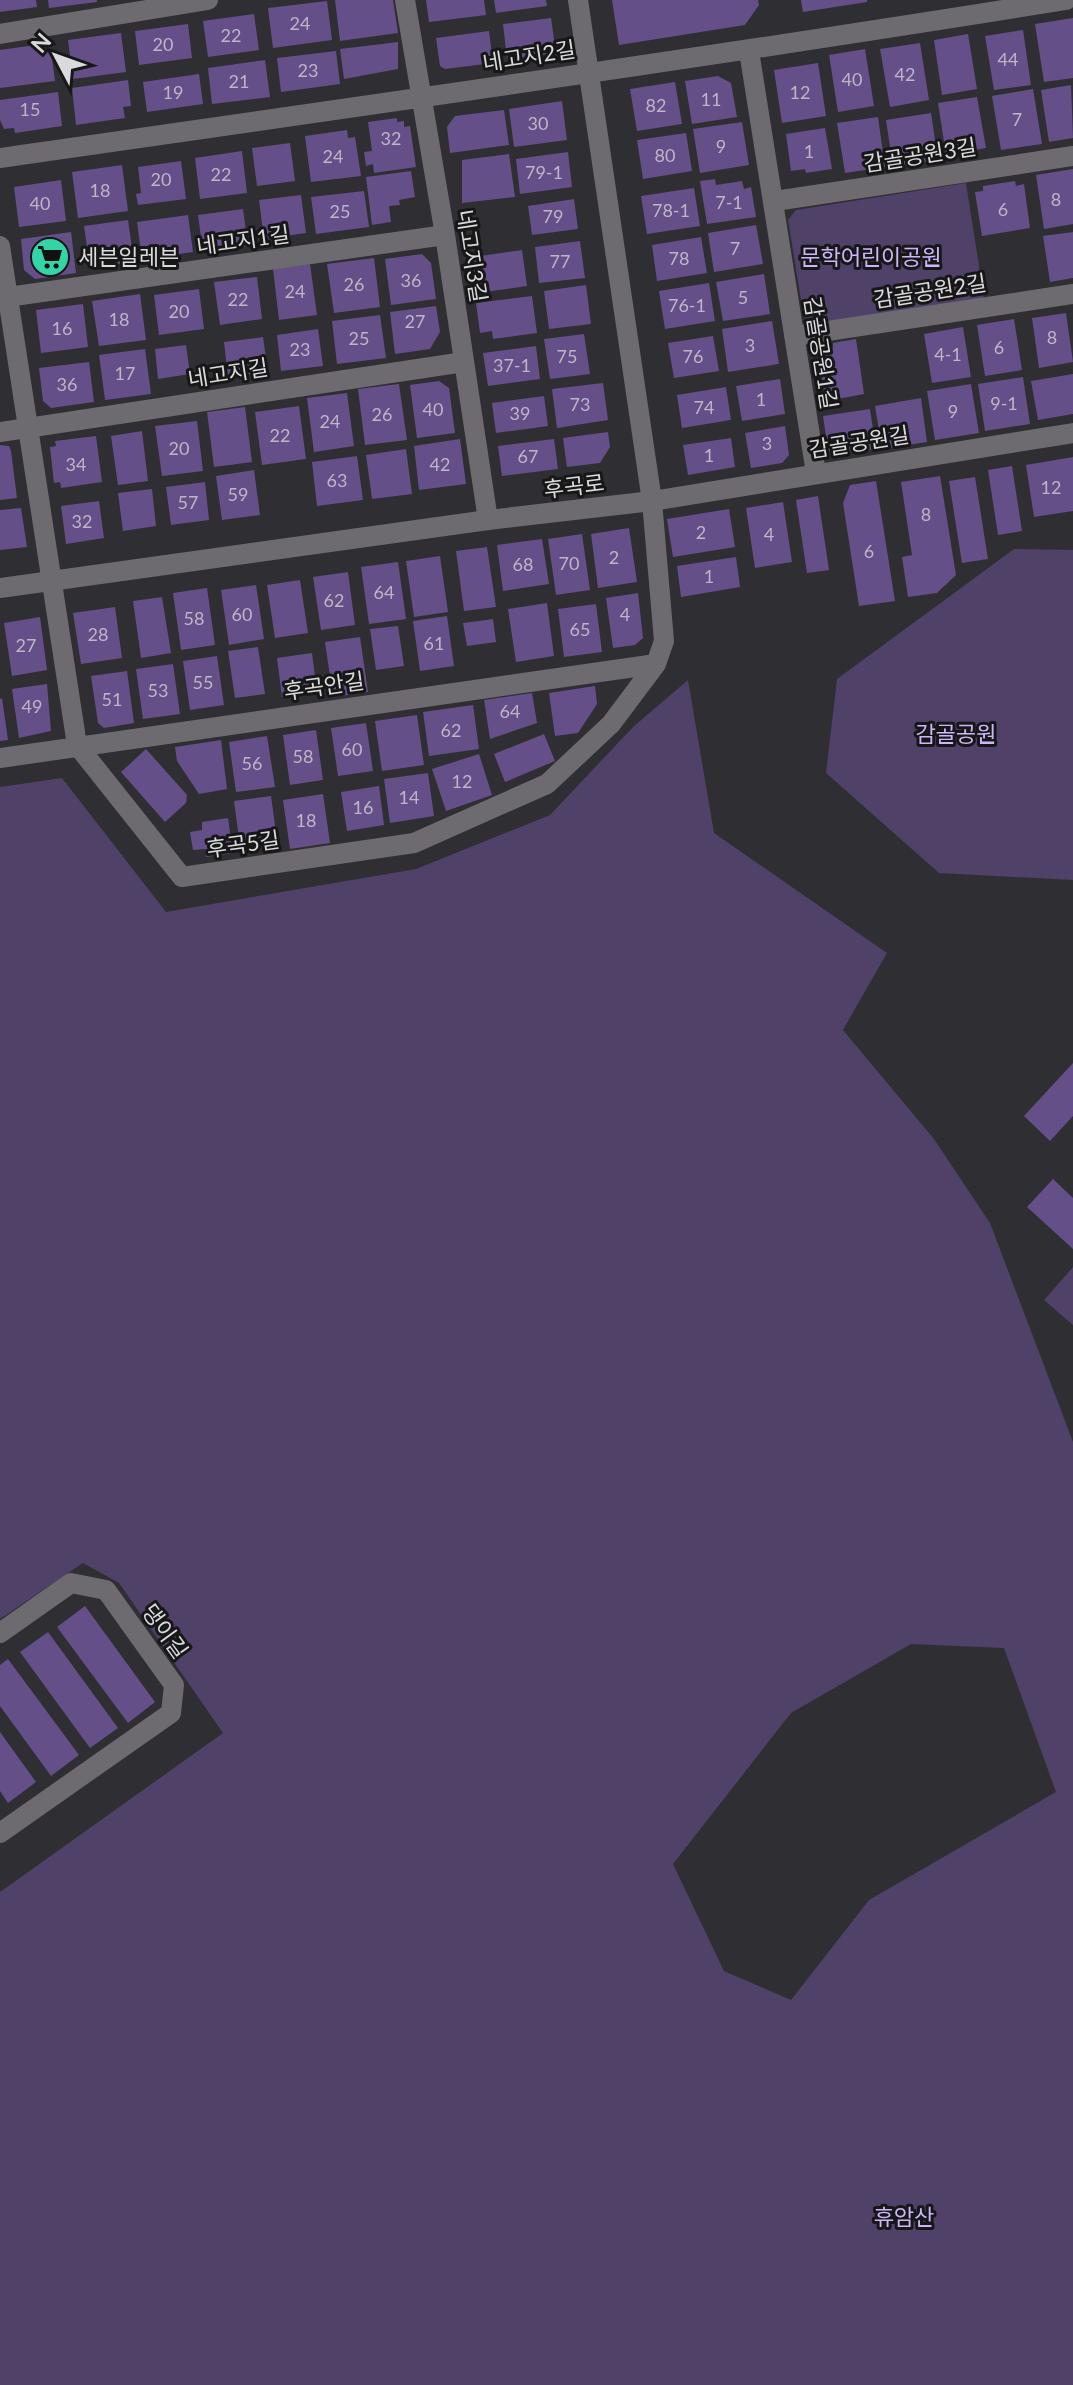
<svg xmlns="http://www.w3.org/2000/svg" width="1073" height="2385" font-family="Lato,'Noto Sans KR',sans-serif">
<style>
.green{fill:#4f4168;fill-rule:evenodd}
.building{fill:#654f89}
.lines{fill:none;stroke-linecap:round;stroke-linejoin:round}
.minor{stroke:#6d6b6f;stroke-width:20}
.tertiary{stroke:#6d6b6f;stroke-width:20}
.labels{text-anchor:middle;stroke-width:6;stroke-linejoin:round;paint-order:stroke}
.number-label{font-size:18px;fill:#bdb6c7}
.street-label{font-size:22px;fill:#dad9dc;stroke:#171718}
.poi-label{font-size:22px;fill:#dad9dc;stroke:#171718;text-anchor:start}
.park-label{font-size:22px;fill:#cdb5fa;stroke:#171718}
</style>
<rect width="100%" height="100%" fill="#2f2e32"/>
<path class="green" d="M966,183L984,298L813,325L804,318L788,220L796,210Z
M1014,549L1073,550V880L939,873L826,773L837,679Z
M688,680L714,833L887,953L843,1030L934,1139L990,1223L1073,1442V2385H0V1892L223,1733L119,1583L83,1563L0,1619V787L62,778L166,912L416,869L550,815L633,727ZM911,1644L1004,1648L1056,1792L869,1900L791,2000L724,1971L673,1864L791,1713Z
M1073,1267V1325L1044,1300Z"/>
<path class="building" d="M0,0H36L37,7L0,12Z
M48,0H97V2L49,8Z
M335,0H393L398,33L340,41Z
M426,0H484L486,15L429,22Z
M494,0H546L547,6L496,13Z
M612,0H758L759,5L745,25L619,45Z
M801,0H867V2L803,12Z
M327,1L332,40L273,48L268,8Z
M254,14L259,50L208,57L203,21Z
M551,18L556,53L507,59L503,24Z
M1073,18V78L1044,82L1035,24Z
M188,24L192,58L139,65L135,31Z
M1023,30L1031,85L994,90L985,36Z
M489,31L493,63L445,69L440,66L436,38Z
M121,33L126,72L73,79L68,40Z
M968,34L977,89L942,95L934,40Z
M398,42V69L344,79L340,49Z
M50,43L55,81L0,88V50Z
M920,43L929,100L890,107L880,49Z
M865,49L874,106L838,112L829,55Z
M336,51L340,84L281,92L277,58Z
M265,60L270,97L212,104L208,68Z
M818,63L826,116L782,123L774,70Z
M199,74L203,104L147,112L143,82Z
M718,76L731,83L737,117L692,124L685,81Z
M128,80L131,106L123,107L125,118L76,125L72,88Z
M675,82L682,124L637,131L630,89Z
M1071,85L1073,138L1049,142L1041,90Z
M1033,89L1042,144L1001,150L992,96Z
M58,92L62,126L15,133L14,128L4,129L0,120V100Z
M977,97L986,148L946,155L938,103Z
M562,101L567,140L514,147L509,109Z
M504,110L509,145L450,153L447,127L455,116Z
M931,113L938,160L893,167L886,120Z
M878,117L885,167L845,173L837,123Z
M397,118V122L404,121V127L410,126L416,167L374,173L373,164L366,166L364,152L372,151L368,122Z
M742,122L749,165L700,173L693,129Z
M825,128L832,169L806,173L805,169L791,171L786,134Z
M347,130L348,138L355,137L361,176L311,182L305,136Z
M686,133L692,171L643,179L637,140Z
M290,143L295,181L257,186L252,148Z
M242,151L247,193L200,199L195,158Z
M568,152L572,187L520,194L516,159Z
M509,154L515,197L462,203V160Z
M181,161L186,199L138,205L136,194L141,193L138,167Z
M122,165L128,211L78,218L72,172Z
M1073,169V224L1044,229L1036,175Z
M411,171L415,197L399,200L400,205L389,206L391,222L372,225L366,177Z
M715,179L716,185L742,181L744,189L751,187L756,217L707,224L700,181Z
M61,180L66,221L19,227L14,187Z
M1015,181L1016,186L1024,184L1030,228L982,236L975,192L983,191V186Z
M694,188L700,226L647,234L641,196Z
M364,191L369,227L316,234L311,197Z
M301,195L306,233L264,239L259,200Z
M574,199L578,229L532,235L528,206Z
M243,209L248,246L203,252L198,215Z
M188,215L193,252L142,259L137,222Z
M128,220L134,262L90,268L84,226Z
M756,225L763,264L714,272L708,233Z
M71,232L76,273L35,279L24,270L21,239Z
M1073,232V278L1050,282L1043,236Z
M701,237L707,273L657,281L652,245Z
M580,241L585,278L539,283L535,247Z
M522,250L527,286L477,293L473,257Z
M422,254L431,263L436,299L391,305L385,259Z
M374,258L380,307L334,313L327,264Z
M310,264L317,315L279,320L273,269Z
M764,274L770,314L723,321L716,282Z
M257,277L262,319L220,325L214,282Z
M709,283L715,321L665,329L659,291Z
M586,285L591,324L549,329L544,291Z
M199,289L204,329L159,335L154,295Z
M140,294L146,340L99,346L92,301Z
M532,296L537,333L493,339L492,331L480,333L476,303Z
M83,304L88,347L41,353L36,310Z
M436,306L440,332L430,349L395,354L390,312Z
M1066,313L1073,362L1039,368L1032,318Z
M380,315L386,358L337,364L332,321Z
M1014,319L1022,370L985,376L977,325Z
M772,321L779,364L728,372L722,329Z
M963,327L971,377L932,383L924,334Z
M318,329L323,366L281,371L277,335Z
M584,334L590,374L550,379L544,339Z
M713,336L719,371L674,378L668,343Z
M263,337L268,372L228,377L224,342Z
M856,339L864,394L826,401L818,354L833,347V343Z
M186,345L190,374L158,379L155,349Z
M536,346L540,379L488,386L483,353Z
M145,349L151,394L105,400L99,355Z
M89,362L94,402L51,408L43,401L39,368Z
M1073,374V414L1038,420L1031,381Z
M1023,377L1030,424L985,431L978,384Z
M780,379L785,414L742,421L736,386Z
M439,381L449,388L455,433L417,438L410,385Z
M603,383L608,420L557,428L552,389Z
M399,384L407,440L365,445L358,389Z
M971,384L979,433L935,440L927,391Z
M726,387L731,420L682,428L677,395Z
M347,393L354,446L314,452L307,398Z
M544,396L548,426L496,433L492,403Z
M921,398L927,442L882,449L875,406Z
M299,406L306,459L262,465L255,412Z
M245,407L252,462L214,467L207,412Z
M870,409L876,449L836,455L828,450L823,416Z
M197,421L203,471L162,476L155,426Z
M785,426L789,455L782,463L751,468L745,433Z
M142,431L148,481L118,485L111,436Z
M608,432L610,447L600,463L567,467L563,438Z
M96,436L102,482L61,488L60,482L54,483L50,447L56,446L55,441Z
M731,438L735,467L688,475L683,445Z
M460,439L466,484L419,490L414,446Z
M554,439L558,469L502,476L498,446Z
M0,445L9,446L11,451L17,498L0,500Z
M406,449L412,494L372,499L366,455Z
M357,456L363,500L317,506L312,462Z
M1073,457V511L1034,517L1026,465Z
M1012,466L1022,531L998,535L988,470Z
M254,470L260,515L222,520L216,476Z
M940,476L956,575L937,593L908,597L902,557L912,555L901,482Z
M975,477L988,559L962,563L949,481Z
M876,481L895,601L859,606L843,503L850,485Z
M205,482L209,520L171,525L166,487Z
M152,489L156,526L123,531L118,493Z
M818,496L829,570L807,573L796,500Z
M99,501L104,538L66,544L61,506Z
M783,502L792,562L755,568L746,508Z
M21,508L27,547L0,550V510Z
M729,509L735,547L673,557L667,519Z
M629,528L637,582L598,588L591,534Z
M582,534L590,590L556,595L548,539Z
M542,539L549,584L503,591L497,545Z
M487,547L496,607L464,611L456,551Z
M440,556L448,612L414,617L406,561Z
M736,557L740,587L681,597L677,566Z
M398,562L406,619L369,624L361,567Z
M348,572L355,625L321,630L313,577Z
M300,580L308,633L275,638L267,585Z
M256,585L264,639L229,645L221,590Z
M207,588L215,645L181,650L173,593Z
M638,593L643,638L635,645L613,648L606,598Z
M162,597L171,653L141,658L133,601Z
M547,603L554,656L516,662L508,609Z
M596,604L602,652L564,657L558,609Z
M115,607L122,658L81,664L73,613Z
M447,616L454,666L420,671L413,621Z
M40,617L47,670L12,676L4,623Z
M493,619L496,642L467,646L463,623Z
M398,626L404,666L376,670L370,629Z
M360,637L368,692L333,697L325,642Z
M258,647L265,694L235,698L228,651Z
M312,653L317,692L282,697L277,658Z
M217,656L224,705L190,710L183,661Z
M173,664L180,714L143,719L136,669Z
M127,671L134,723L104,728L98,723L91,676Z
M47,684L51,731L19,738L12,689Z
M595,686L597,704L578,733L555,736L549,693Z
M532,693L537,723L490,739L484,700Z
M2,698L8,740L0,741V699Z
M473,705L479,749L429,756L423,712Z
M417,715L424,765L382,771L375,721Z
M366,723L373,771L338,776L331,728Z
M316,730L323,780L290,785L283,735Z
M544,734L555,761L505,782L494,754Z
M267,736L275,787L236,792L229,742Z
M221,740L227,789L199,794L177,761L175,747Z
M146,749L187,795L186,803L165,822L121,772Z
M479,754L492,795L446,811L432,769Z
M428,773L434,816L390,823L384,779Z
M379,786L384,825L347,831L341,792Z
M323,794L330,843L290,849L283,800Z
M271,796L277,840L240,846L234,801Z
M228,818L233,853L206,857L205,849L193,850L190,832L202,830V822Z
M1073,1063V1116L1050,1141L1024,1116Z
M1053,1179L1073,1198V1249L1027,1207Z
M85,1606L155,1702L128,1723L57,1627Z
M48,1632L118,1728L90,1748L20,1652Z
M8,1659L79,1755L51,1776L0,1706V1665Z
M0,1732L36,1782L8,1803L0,1791Z"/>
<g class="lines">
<path class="minor" d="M405,0L445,235L488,520
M0,34L208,0
M749,51L816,473
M0,158C356,107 711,57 1066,0
M775,201L1073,156
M0,246L77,745L182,877L414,843L547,784L611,724L656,664L664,641L652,501L1073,433
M0,298L445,235
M794,336L1073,294
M0,432L464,362
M0,758L656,664
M0,1633L71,1583L106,1590L174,1685L171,1713L0,1833"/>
<path class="tertiary" d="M0,588L488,520L652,501L578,0"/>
</g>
<defs>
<symbol id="supermarket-disc" viewBox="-11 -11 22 22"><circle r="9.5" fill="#35d4a7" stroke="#171718"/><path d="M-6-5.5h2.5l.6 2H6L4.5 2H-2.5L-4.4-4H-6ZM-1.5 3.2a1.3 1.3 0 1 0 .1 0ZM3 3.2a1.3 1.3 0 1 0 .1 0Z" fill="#111"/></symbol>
</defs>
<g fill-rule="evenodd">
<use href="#supermarket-disc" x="28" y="235" width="44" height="44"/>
</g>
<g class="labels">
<g class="number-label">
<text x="300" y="30">24</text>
<text x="231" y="42">22</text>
<text x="163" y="51">20</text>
<text x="1008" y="66">44</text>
<text x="308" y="77">23</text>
<text x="905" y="81">42</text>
<text x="852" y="86">40</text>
<text x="239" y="88">21</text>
<text x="173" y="99">19</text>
<text x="800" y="99">12</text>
<text x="711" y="106">11</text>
<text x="656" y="112">82</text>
<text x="30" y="116">15</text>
<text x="1017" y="126">7</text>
<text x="538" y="130">30</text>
<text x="391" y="145">32</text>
<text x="721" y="153">9</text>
<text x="809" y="158">1</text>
<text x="665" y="162">80</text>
<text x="333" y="163">24</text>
<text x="544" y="179">79-1</text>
<text x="221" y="181">22</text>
<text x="161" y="186">20</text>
<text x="100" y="197">18</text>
<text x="1056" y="206">8</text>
<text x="729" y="209">7-1</text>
<text x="40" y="210">40</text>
<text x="1003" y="216">6</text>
<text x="671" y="217">78-1</text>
<text x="340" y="218">25</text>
<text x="553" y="223">79</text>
<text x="735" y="255">7</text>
<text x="679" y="265">78</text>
<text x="560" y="268">77</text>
<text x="411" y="287">36</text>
<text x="354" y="291">26</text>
<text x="295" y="298">24</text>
<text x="743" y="304">5</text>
<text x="238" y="306">22</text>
<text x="687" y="312">76-1</text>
<text x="179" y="318">20</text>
<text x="119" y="326">18</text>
<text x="415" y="328">27</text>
<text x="62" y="335">16</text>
<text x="1052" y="344">8</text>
<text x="359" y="345">25</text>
<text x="750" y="352">3</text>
<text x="999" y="354">6</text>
<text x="300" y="356">23</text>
<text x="948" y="361">4-1</text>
<text x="567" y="363">75</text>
<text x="693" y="363">76</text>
<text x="512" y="372">37-1</text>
<text x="125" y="380">17</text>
<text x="67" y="391">36</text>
<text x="761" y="406">1</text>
<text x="1004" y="410">9-1</text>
<text x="580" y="411">73</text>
<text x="704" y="414">74</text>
<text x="433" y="416">40</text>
<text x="953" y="418">9</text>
<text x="520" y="420">39</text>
<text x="382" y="421">26</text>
<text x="330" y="428">24</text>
<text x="280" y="442">22</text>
<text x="767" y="450">3</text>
<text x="179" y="455">20</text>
<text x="709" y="462">1</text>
<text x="528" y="463">67</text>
<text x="76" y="471">34</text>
<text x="440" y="471">42</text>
<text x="337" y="487">63</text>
<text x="1051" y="494">12</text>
<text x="238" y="501">59</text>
<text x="188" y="509">57</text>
<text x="926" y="521">8</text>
<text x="82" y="528">32</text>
<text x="701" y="539">2</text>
<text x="769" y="541">4</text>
<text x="869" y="558">6</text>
<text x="614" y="564">2</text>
<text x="569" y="570">70</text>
<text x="523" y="571">68</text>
<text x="709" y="583">1</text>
<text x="384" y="599">64</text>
<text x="334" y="607">62</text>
<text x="242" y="621">60</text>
<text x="625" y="621">4</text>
<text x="194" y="625">58</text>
<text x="580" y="636">65</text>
<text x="98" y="641">28</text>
<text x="434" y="650">61</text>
<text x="26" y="652">27</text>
<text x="203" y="689">55</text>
<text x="158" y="697">53</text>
<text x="112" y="706">51</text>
<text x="32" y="713">49</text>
<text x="510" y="718">64</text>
<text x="451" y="737">62</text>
<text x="352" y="756">60</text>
<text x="303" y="763">58</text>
<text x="252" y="770">56</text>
<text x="462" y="788">12</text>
<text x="409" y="804">14</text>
<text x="363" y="814">16</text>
<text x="306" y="827">18</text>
</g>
<g class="street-label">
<text transform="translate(529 56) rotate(-9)" y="8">네고지2길</text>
<text transform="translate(920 155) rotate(-9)" y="8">감골공원3길</text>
<text transform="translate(243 240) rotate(-8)" y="8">네고지1길</text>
<text transform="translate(472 256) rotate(81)" y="8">네고지3길</text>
<text transform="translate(930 291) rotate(-9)" y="8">감골공원2길</text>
<text transform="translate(821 353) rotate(81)" y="8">감골공원1길</text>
<text transform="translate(228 373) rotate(-9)" y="8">네고지길</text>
<text transform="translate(859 442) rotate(-9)" y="8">감골공원길</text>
<text transform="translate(574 486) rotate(-7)" y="8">후곡로</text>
<text transform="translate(324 686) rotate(-8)" y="8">후곡안길</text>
<text transform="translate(243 844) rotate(-8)" y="8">후곡5길</text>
<text transform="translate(165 1631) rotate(54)" y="8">댕이길</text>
</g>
<g class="poi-label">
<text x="78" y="265">세븐일레븐</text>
</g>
<g class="park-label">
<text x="871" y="265">문학어린이공원</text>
<text x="956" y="742">감골공원</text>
<text x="904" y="2225">휴암산</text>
</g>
</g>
<g transform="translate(56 56) rotate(311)" stroke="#171718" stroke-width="6" paint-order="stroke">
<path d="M0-6L14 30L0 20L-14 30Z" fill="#dad9dc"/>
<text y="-12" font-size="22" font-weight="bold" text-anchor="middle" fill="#dad9dc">N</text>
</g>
</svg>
